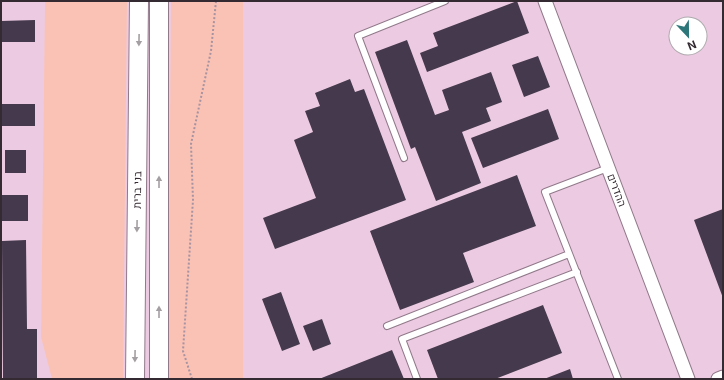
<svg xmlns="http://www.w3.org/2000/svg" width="724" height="380" font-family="Inter,Heebo,sans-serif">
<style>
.built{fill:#eccbe2;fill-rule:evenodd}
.green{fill:#fac2b5}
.building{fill:#45394d}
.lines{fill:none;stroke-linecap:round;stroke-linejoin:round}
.service-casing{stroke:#91798a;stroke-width:8}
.minor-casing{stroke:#91798a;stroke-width:15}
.secondary-casing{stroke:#91798a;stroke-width:20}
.path{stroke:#a793a1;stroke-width:2;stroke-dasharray:2 2;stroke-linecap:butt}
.service{stroke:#fff;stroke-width:6}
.minor{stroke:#fff;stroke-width:13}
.secondary{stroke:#fff;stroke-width:18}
.oneway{fill:#a49fa2}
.labels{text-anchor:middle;stroke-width:4;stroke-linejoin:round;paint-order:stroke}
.street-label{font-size:11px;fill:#342a31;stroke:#fff}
</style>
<rect width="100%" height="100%" fill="#f4d9eb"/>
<path class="built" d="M1,1H723V379H1ZM676,24H700V48H676Z"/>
<path class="green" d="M45,1H127L123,379H52L41,337Z
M171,1H243V379H168Z"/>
<path class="building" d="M517,1L529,33L427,72L420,53L438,46L433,33Z
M35,20V42H1V21Z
M407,40L435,115L449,110L442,90L491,72L502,102L486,108L491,121L462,132L481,183L436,201L415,147L411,149L375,52Z
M538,56L550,87L524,97L512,65Z
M350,79L355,92L364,89L406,200L275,249L263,218L316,198L294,140L313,132L305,111L320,106L315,93Z
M1,104H35V126H1Z
M548,109L559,139L483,168L471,138Z
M5,150H26V173H5Z
M517,175L536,226L463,253L474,282L400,310L370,231Z
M1,195H28V221H1Z
M723,209V298L694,220Z
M26,240L27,329H37V379H3L2,241Z
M281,292L300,344L282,351L262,299Z
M543,305L562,353L495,379H438L427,350Z
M322,319L331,344L313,351L303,326Z
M392,350L404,379H319Z
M570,369L573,379H544Z"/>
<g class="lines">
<defs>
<path id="service" d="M404,158L358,36L445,1
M608,168L545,192L618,379
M387,326L569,254
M417,379L402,339L577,272"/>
<path id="minor" d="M545,1L688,379
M718,379L723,377"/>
<path id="secondary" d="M135,379L139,1
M159,379V1"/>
</defs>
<use href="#service" class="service-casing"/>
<use href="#minor" class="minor-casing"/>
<use href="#secondary" class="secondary-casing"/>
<path class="path" d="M192,379L183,351L193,200L191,144L211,51L216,1"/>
<use href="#service" class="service"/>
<use href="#minor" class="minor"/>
<use href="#secondary" class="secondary"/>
</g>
<defs><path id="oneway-solid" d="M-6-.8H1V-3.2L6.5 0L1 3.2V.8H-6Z"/></defs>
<g class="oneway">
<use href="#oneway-solid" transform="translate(139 40) rotate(91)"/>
<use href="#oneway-solid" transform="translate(159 182) rotate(-90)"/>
<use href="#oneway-solid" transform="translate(137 226) rotate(91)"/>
<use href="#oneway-solid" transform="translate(159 312) rotate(-90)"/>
<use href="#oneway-solid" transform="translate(135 356) rotate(91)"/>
</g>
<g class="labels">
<g class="street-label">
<text transform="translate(137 190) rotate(-89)" y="4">בני ברית</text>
<text transform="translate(617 190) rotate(69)" y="4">ההדרים</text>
</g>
</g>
<rect width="724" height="380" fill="none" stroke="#342a31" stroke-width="4"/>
<g transform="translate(688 36) rotate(158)"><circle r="19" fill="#ffffff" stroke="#aeaaad"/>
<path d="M0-3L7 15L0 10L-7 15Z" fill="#2d777b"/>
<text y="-6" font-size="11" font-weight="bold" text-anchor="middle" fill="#342a31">N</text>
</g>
</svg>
